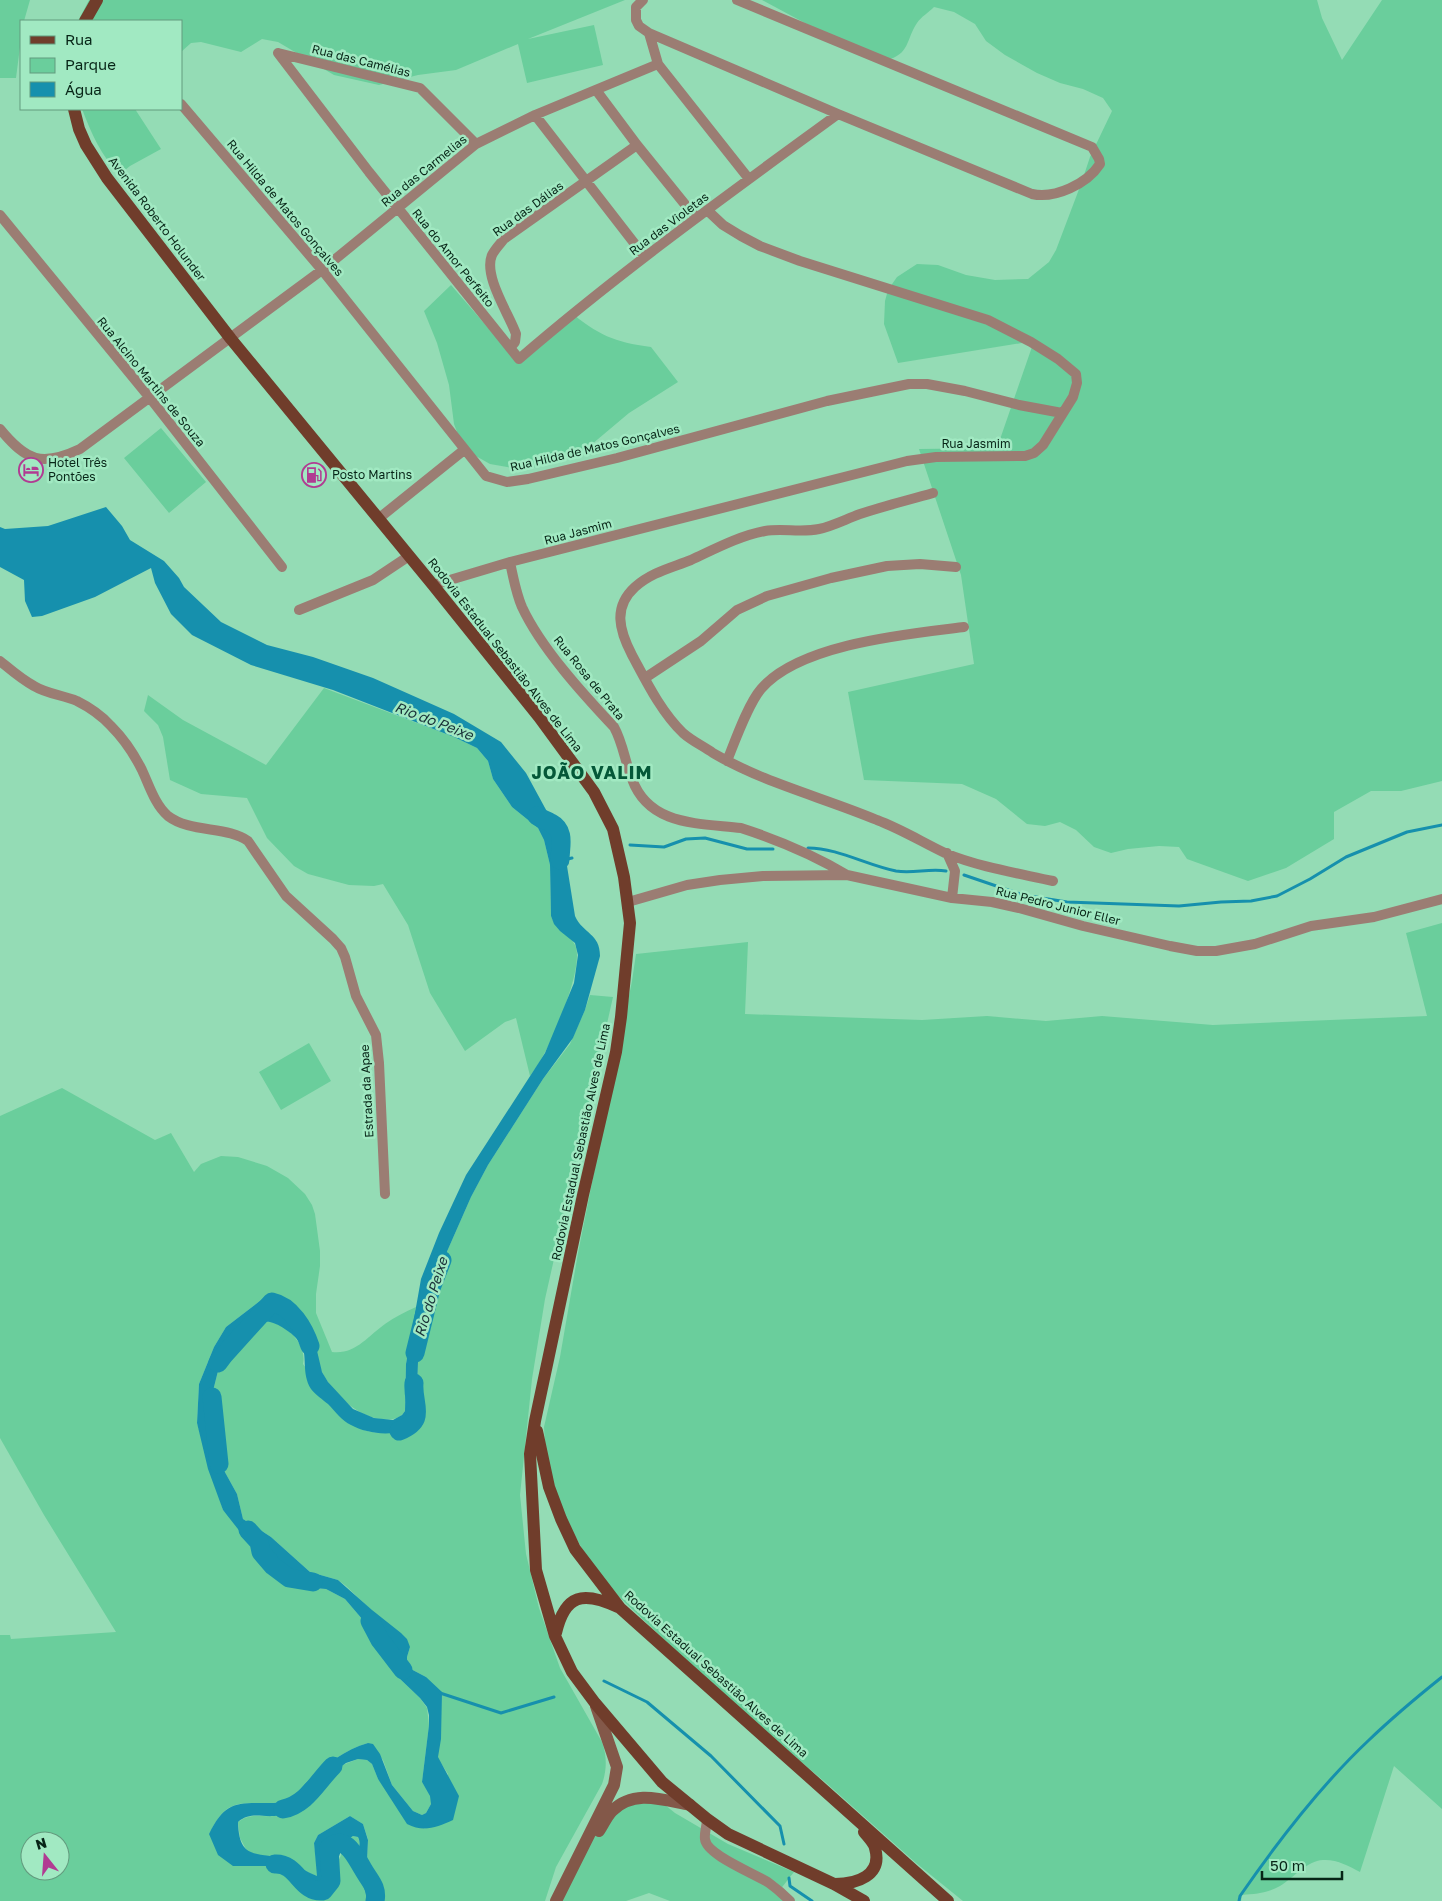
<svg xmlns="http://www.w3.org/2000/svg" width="1442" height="1901" font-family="'Golos Text',sans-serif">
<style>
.green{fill:#6ace9c;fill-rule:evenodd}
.water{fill:#1690ad}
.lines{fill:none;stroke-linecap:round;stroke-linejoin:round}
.stream{stroke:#1690ad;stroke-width:3}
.river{stroke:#1690ad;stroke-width:19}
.minor{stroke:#9b7d73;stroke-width:10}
.secondary{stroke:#835849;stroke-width:12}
.primary{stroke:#703d2b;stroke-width:12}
.labels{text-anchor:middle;stroke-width:5;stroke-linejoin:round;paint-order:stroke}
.street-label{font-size:12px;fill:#072517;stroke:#a1e9c2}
.poi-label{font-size:12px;fill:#072517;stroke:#a1e9c2;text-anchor:start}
.water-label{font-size:14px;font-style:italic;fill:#193038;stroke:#a1e9c2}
.district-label{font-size:18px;font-weight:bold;letter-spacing:1px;fill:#045838;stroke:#a1e9c2}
</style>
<rect width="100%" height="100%" fill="#94dcb5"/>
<path class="green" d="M0,0H30L24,21H21V39L16,78H0Z
M89,0H625L528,39L594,25L603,65L527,83L518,44L456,70L418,75L379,85L334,75L278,42L262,39L241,52L201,42L191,43L181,52V21H78Z
M762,0H1317L1322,18L1342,60L1382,0H1442V781L1401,791H1371L1334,812V839L1286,868L1248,881L1187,859L1179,847L1159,846L1128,849L1111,853L1094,847L1076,830L1060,822L1045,826L1027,824L996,799L962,784L864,780L848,692L974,664L961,575L919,449L997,448L1034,341L898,363L884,324L885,301L888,290L897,277L917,264L938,265L966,275L995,280L1028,279L1049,262L1056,250L1081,184L1090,157L1112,111L1103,98L1083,89L1060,83L1037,73L1005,55L986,41L975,24L954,12L934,7C929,12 921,17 917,23C906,39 910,55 886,60L818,30Z
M82,109H135L161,149L130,166L120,174C101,157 91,132 82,109Z
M451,285L514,358L569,311C598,335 614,342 651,347L678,382L629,413L585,450L533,468H513L490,464L474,455L459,437L454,424L449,385L437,343L424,311Z
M161,428L206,482L169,513L124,458Z
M324,688L454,737L477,748L488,761L493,779L512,807L538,828L544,840L550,865L551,916C557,933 570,934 575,945C585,964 555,1034 544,1054C540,1062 535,1069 530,1076L516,1018L505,1022L465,1051L430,993L408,925L383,884L374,886L349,885L308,874L294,866L267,838L247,798L201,794L170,780L163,737L158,725L144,711L148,695L183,720L266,765Z
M1442,923V1809L1394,1766L1360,1872C1349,1866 1336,1859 1323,1860C1307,1861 1293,1878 1280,1886C1268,1893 1256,1894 1242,1895L1241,1901H963L916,1863L825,1782L729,1701L613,1591L584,1552L565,1518L555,1491L545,1444L544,1427L560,1357L578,1253L632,981L636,954L748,942L745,1014L922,1020L987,1016L1046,1021L1102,1016L1213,1025L1427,1016L1406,933Z
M590,995L613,997L545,1299L532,1379L520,1495L526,1554L539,1608L560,1668L602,1742C607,1756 607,1770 602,1784L556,1867L545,1901H382L378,1884L372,1877L367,1861L368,1839L363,1824L350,1816L318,1835L314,1843L318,1877L278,1858L253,1854L247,1851L240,1838L238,1822C250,1813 260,1817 274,1816C284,1816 293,1812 302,1808L306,1792L340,1766L358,1759L367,1760L372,1764L378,1779L425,1829L448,1774L437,1757L426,1677L407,1667V1657L410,1647L346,1586L338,1580L310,1572L271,1537L243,1519L237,1494L221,1465L217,1452L213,1391L219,1367L224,1359L239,1337L251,1324C258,1323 264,1321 271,1322C289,1326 307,1346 303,1364C327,1398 341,1435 388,1433C399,1432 409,1431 416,1422L419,1331L427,1297L471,1197L488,1165L543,1079L570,1044L585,1010Z
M309,1043L331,1081L281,1110L259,1072Z
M62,1088L155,1140L171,1133L194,1172L201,1164L221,1156L238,1157L267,1166L288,1178L305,1194L312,1205L315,1214L320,1251V1266L316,1294V1313L332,1352C355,1355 368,1336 385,1324C395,1317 405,1312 416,1307L406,1364L405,1411C399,1420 391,1420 381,1419C355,1417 325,1386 318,1362C316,1354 317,1343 312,1336C300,1322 283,1310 269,1297H265L226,1327L214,1347L199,1384L197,1423L223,1510L284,1571L291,1580L300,1587L326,1589L345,1599L386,1647L399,1678L420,1698L427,1708L429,1725L422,1782L431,1796V1804L426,1813L422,1815L413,1811L392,1785L383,1760L368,1743C344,1750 325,1765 307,1782C301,1787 297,1795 291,1799C285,1803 275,1803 268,1803C234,1803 226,1801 209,1834L266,1865L291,1872L312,1888C320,1879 329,1871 337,1862C345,1853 339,1845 353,1836L358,1837C362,1846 357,1853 357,1861C357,1876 366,1887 367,1901H0V1635H10L11,1639L116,1632L44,1515L0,1438V1116ZM30,1841H60V1871H30Z
M655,1797L675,1813L728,1844L794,1872L779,1891L788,1901H670L649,1893L626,1901H557L577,1859L619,1806Z"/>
<path class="water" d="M106,507L122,526L130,540L164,561L179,578L184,587L221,622L267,645L313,657L373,678L454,714L501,742L526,773L563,841L575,916C583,934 600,933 600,956L585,1010L573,1038L543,1079L488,1165L471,1197L427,1297L419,1331L416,1423C401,1438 369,1435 351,1425C342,1421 335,1411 328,1404C323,1400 315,1394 311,1389C301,1373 308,1355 301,1344C295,1335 280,1324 270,1322C264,1321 257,1323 251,1324L239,1337L224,1359L219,1367L213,1391L217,1452L221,1465L237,1494L243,1519L271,1537L310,1572L338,1580L372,1610L401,1633L407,1639L410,1647L407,1657V1667L426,1677L442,1692L441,1739L438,1757L459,1796L453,1820C437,1827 424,1833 407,1824L378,1779L372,1764L367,1760L358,1759L346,1763L313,1787L306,1792L302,1808C293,1812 284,1816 274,1816C260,1817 250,1812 238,1822C239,1863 259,1850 286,1860C297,1865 306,1872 317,1876L314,1843L318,1835L350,1816L363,1824L368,1840L367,1861L372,1877L378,1884L382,1901H367C366,1887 357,1876 357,1861C357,1853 362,1845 358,1837L353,1836C334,1847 341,1877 319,1890L312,1888L291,1872L272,1866H233L218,1855L209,1834C225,1802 235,1803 268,1803C275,1803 285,1803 291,1799C297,1795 301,1787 307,1782C325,1765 344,1750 368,1743L373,1744L380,1754L392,1785L413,1811L422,1815L426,1813L431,1804L430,1796L422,1782L429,1725V1715L427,1707L420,1698L399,1678L386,1647L345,1599L326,1589L300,1587L291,1580L284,1571L245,1538L223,1510L208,1469L197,1423L199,1384L214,1347L226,1327L265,1297H269L314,1338L322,1372L328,1382L353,1409L374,1418L393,1420L402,1415L405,1411L406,1364L421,1279L439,1233L466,1175L545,1053L574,983L578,955L575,943L560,931L554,924L551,916L550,865L544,840L538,828L512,807L493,779L488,761L477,748L454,737L333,690L251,665L192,635L171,614L155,583L151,568L95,597L42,616L32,617L25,601L24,580L0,567V527L5,529L48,526Z"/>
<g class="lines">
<path class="stream" d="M630,845L664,847L686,839L705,838L747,849H773
M808,848C838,848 866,865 896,871C913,874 929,868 946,871
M563,860L572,858
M964,875L1023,895L1067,902L1179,906L1221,902L1251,901L1277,896L1310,879L1346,857L1407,832L1442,825
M604,1681L647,1702L711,1756L780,1826L784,1844
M440,1693L501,1713L554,1697
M789,1878L790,1886L812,1901
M1239,1901L1240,1896C1278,1841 1320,1786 1369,1740C1392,1718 1417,1697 1442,1677"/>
<path class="river" d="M537,816C541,819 547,820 551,823C566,831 560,847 560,860
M415,1353L431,1288L442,1260
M218,1363L224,1355L272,1302C291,1306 304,1328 310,1346
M212,1397L219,1464
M399,1431C428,1420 412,1405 414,1383
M248,1530L259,1542L261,1552L273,1566L289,1578L313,1582
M370,1621L380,1640L403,1670
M283,1809C306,1805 317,1782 333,1766
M275,1864C298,1863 300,1893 323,1891L331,1881L329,1848C346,1833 356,1858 363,1869C369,1880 378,1887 375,1901"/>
<path class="minor" d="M643,0L636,7V20L639,26L649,33L658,64L749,179
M649,33L838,114L1032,194C1055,199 1087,184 1100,164L1099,159L1092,147L737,0
M278,53L369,172L519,359C621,271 730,193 838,114
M278,53L420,88L476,144
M596,90L637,145L696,218
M181,104L322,270L486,476L507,482L528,479L617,458L827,401L909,384H927L965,391L1019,405L1062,413
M535,115L645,257
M0,215L150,398L282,567
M510,348L515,342L516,334C509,314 483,276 492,255C495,249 500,244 504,239L637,145
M0,429C26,461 42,467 80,449L322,270L476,144L535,115L658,64
M933,493C909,500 884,506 860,514C846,519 833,526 819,529C801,533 783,528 765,531C739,536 715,549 691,560C671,568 652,572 635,587C613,607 619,630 632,655C646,681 661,712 683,733C692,741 703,746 713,753C764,783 822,797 877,820C901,829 922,842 945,853C979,867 1017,873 1053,881
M378,519L464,450
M510,562C513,577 516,593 522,607C541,648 583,694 614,727C623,743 625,762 632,779C649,826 698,823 741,828C778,840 814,855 847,875
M433,585L510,562L907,461L936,457L1025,456L1034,453L1043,445L1073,397L1077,383L1076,374L1058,359L1031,342L988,320L800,261L760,246L741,236L723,225L707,210
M299,610L373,580L409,556
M0,661C11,670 21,679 34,686C47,694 63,695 77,701C89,707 102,716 111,726C123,738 134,754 142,770C149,785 155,805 168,816C190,833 228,826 248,841L286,896L333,939L341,948L345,957L356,996L376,1035L379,1063L385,1194
M645,678L701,641L737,610L767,596L831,578L887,566L920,564L956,567
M727,761C735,741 748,704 761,689C799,644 907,634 964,627
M947,853L955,871L952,898
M628,902L687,885L720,880L763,876L847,875L952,898L992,902L1019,908L1083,926L1170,946L1197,951H1216L1255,944L1311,926L1374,917L1442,899
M707,1819C707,1825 704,1834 705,1839C706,1855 756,1874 769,1883C776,1888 784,1895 790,1901"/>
<path class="secondary" d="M599,1831C603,1825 607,1816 612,1811C634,1789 663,1800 690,1805
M556,1901L614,1785L617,1767L596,1706"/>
<path class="primary" d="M85,21L97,0
M74,109L79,129L86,145L107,178L231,339L433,585L539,717L594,792L613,829L624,877L630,923L621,1017L616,1052L583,1195L535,1421L530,1454L536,1570L555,1636L572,1672L595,1703L662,1782L707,1819L728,1834L834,1884L864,1901
M537,1431L549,1487L561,1519L575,1549L620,1608L948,1901
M556,1633C565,1594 583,1591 618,1607
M835,1884C856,1884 883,1876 875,1848C874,1843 868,1837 864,1832"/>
</g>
<defs>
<symbol id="hotel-ring" viewBox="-11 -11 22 22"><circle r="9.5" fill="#a1e9c2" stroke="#b13b92" stroke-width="1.5"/><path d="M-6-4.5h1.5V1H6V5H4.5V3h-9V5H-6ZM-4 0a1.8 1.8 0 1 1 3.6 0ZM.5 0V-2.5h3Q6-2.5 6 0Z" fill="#b13b92"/></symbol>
<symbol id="fuel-ring" viewBox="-11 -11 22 22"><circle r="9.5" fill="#a1e9c2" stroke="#b13b92" stroke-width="1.5"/><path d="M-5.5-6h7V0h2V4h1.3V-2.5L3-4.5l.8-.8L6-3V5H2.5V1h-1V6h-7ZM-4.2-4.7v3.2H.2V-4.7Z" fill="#b13b92"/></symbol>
</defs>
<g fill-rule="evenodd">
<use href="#hotel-ring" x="17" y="456" width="28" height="28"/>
<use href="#fuel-ring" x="300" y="461" width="28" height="28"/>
</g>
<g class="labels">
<g class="street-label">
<text transform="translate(361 61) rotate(14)" y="4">Rua das Camélias</text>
<text transform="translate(424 171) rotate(-39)" y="4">Rua das Carmelias</text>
<text transform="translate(285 208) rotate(50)" y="4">Rua Hilda de Matos Gonçalves</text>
<text transform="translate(528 209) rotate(-36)" y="4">Rua das Dálias</text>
<text transform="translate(157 219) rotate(53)" y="4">Avenida Roberto Holunder</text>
<text transform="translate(669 224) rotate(-37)" y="4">Rua das Violetas</text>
<text transform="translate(453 258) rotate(51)" y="4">Rua do Amor Perfeito</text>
<text transform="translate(151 382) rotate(51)" y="4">Rua Alcino Martins de Souza</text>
<text x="976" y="448">Rua Jasmim</text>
<text transform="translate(595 448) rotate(-13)" y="4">Rua Hilda de Matos Gonçalves</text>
<text transform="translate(578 532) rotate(-15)" y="4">Rua Jasmim</text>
<text transform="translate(505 655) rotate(52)" y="4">Rodovia Estadual Sebastião Alves de Lima</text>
<text transform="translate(589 678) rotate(51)" y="4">Rua Rosa de Prata</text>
<text transform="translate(1058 906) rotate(14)" y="4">Rua Pedro Junior Eller</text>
<text transform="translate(367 1091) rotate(-93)" y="4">Estrada da Apae</text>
<text transform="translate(581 1142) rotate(-78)" y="4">Rodovia Estadual Sebastião Alves de Lima</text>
<text transform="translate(716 1674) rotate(42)" y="4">Rodovia Estadual Sebastião Alves de Lima</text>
</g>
<g class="poi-label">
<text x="48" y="467">Hotel Três<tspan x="48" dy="14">Pontões</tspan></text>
<text x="332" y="479">Posto Martins</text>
</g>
<g class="water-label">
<text transform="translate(434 721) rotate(21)" y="5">Rio do Peixe</text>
<text transform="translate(431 1297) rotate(-73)" y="5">Rio do Peixe</text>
</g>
<g class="district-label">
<text x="592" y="779">JOÃO VALIM</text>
</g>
</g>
<rect x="20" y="20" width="162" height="90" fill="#a1e9c2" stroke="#639b7e"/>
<rect x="30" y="36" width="25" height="8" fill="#703d2b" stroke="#639b7e"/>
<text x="65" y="45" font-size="15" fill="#072517">Rua</text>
<rect x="30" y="58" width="25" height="15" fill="#6ace9c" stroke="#639b7e"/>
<text x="65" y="70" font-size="15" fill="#072517">Parque</text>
<rect x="30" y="82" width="25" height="15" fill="#1690ad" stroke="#639b7e"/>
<text x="65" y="95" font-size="15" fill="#072517">Água</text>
<g transform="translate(45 1856) rotate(343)"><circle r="24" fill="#a1e9c2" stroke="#639b7e"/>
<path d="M0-4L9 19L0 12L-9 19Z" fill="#b13b92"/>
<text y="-8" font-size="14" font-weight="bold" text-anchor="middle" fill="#072517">N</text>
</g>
<path d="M1262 1871v8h80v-8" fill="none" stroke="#072517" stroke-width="2.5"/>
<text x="1270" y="1871" font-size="15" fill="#072517" stroke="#a1e9c2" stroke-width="4" paint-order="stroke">50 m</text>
</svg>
